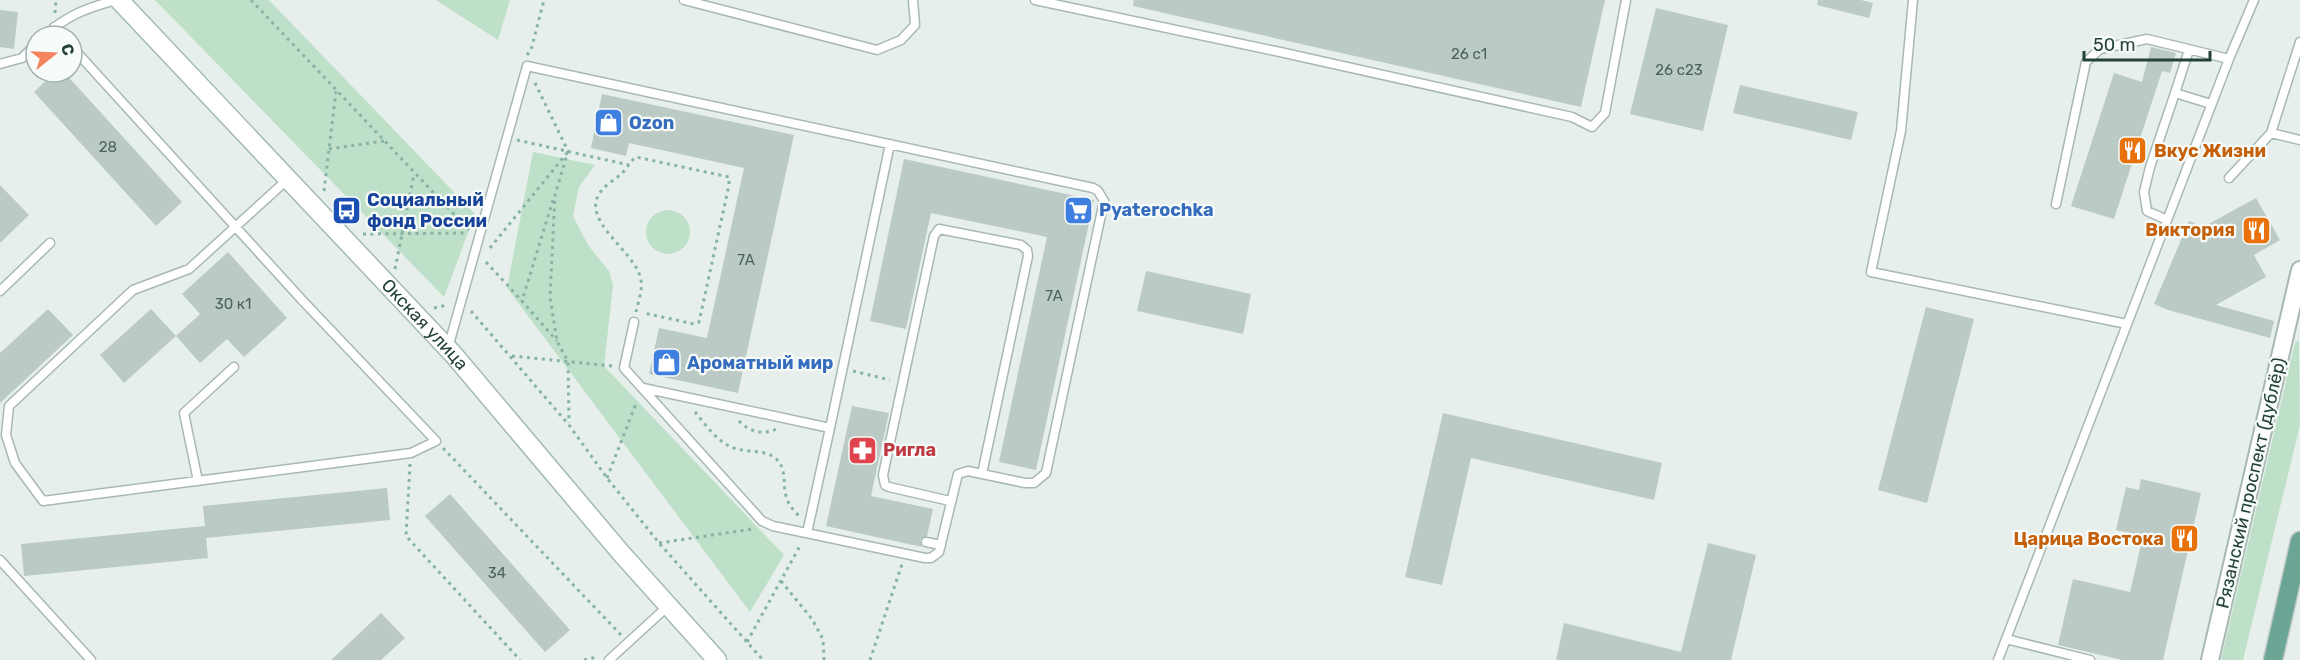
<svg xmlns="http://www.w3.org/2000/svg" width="2300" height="660" font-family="Rubik,sans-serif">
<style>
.green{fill:#bfe0c8}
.building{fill:#bbcac4}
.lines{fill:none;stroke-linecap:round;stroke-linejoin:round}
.service-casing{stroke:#a8b8b2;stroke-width:11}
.minor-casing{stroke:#a8b8b2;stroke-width:20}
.secondary-casing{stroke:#a4bbb3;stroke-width:21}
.primary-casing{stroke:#c2cac8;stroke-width:21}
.path{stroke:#86b3a5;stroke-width:3;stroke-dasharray:3 4.5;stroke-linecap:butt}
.service{stroke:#fff;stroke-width:8}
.minor{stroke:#fff;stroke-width:16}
.secondary{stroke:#fff;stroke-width:18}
.primary{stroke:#6aa596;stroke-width:18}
.labels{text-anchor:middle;stroke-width:4.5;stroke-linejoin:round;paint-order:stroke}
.number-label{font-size:15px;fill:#4a645c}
.shop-label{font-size:18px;font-weight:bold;fill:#366cbe;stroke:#f7fbf9;text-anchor:start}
.food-label{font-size:18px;font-weight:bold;fill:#c56008;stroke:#f7fbf9;text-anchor:end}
.transit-label{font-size:18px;font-weight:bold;fill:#164399;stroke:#f7fbf9;text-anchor:start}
.street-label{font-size:18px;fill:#24423a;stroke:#f7fbf9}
.health-label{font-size:18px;font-weight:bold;fill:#be3a42;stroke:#f7fbf9;text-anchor:start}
</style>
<rect width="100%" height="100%" fill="#e6efeb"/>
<path class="green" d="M155,0H269L475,214L444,297Z
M436,0H510L498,40Z
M533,152L595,165L579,187L573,216L588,245L609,271L613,285L604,366L784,555L750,612L507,288Z
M646 232a22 22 0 1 1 44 0a22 22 0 1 1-44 0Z
M2299,340L2300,425L2243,660H2221L2295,343Z"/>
<path class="building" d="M1134,0H1605L1581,107L1133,6Z
M1818,0H1861L1873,3L1869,18L1817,5Z
M1656,8L1728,25L1703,131L1630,114Z
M0,10L18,12L14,49L0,47Z
M2151,47L2176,53L2170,73L2162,71L2114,219L2071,206L2114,73L2142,82Z
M55,72H64L182,202L156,226L34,92Z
M1740,85L1858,112L1851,140L1733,113Z
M602,94L794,135L738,393L649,374L659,328L707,338L744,168L629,143L626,156L591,148Z
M904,159L1094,200L1036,470L999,462L1047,237L931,213L906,329L870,321Z
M0,185L29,215L0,243Z
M2256,198L2280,240L2254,255L2266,277L2216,305L2274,321L2270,338L2168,310L2154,304L2189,221L2203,227Z
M228,252L287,318L244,357L227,339L200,363L176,336L200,314L182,294Z
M1146,271L1251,294L1243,334L1137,311Z
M1926,307L1974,319L1927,503L1878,490Z
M48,309L73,335L0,403V353Z
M151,309L176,336L124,383L100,355Z
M852,406L889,413L871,496L933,509L927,536L920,540L922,547L826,526Z
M1443,413L1662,463L1654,500L1471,458L1442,585L1405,577Z
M2141,479L2201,493L2163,660H2122L2058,645L2073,579L2130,592L2143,536L2116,530L2126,487L2139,490Z
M387,488L390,520L206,538L203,506Z
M450,494L570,630L545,652L425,516Z
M205,526L208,558L24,576L21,544Z
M1708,543L1756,555L1731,660H1556L1564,623L1681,652Z
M381,613L405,638L381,660H331Z"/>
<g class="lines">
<defs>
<path id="service" d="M684,0L877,50L901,40L915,25L913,0
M1035,0L1280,52L1572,117L1592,127L1605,113L1626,0
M1913,0L1901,131L1871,272L2127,324
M54,27L62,36
M45,36C66,15 88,8 116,0
M72,47L302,300L436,441L411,453L43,501L15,463L6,435L9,406L133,290L189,269L288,179
M2189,50L2175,93L2211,104
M0,64L22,58L36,44
M2271,133L2300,42
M2229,178L2271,133L2300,140
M2056,204L2086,62L2100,49L2147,39L2229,59
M2167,220L2147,211L2144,192L2150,167L2175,93
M0,291L50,243
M448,348L527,66L1093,188L1098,191L1104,201L1046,473L1034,483H1025L968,471L958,474L939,552L931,558H925L773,526L762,521L624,368L634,322
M643,388L830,428L807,533
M830,428L890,144
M198,481L184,413L234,367
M950,501L889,487L885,485L883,475L934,236L939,229L1021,245L1027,250L1028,256L982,474
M926,542L941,545
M0,560L91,660
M2006,639L2090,660
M609,660L668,606
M1998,660L2229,59L2254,0"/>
<path id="minor" d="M2210,660L2300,270"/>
<g id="secondary">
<path id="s1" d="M119,0L453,354L621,553L717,660"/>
</g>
<path id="primary" d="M2273,660L2300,541"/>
</defs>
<use href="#service" class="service-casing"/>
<use href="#minor" class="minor-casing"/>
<use href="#secondary" class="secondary-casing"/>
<use href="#primary" class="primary-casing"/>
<path class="path" d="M251,0L469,230
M55,13L56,0
M527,55L531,50L544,0
M535,83L568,151L555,195L550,297L557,341L568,362L569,423
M517,140L629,165
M329,149L384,141
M324,191L336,91
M553,200L522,301L557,341
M363,234L468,233
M490,248L567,153
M486,262L522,301
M395,269L414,174
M434,308L447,305
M471,311L569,425L607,478L659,543L763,660
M636,312C638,302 643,290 641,280C636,250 575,219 603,189C608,183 616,179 621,174C627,169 630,161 636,157L729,177V185L699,322L694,324L644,313
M512,356L613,366
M853,371L890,380
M695,412C707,426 718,444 737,449C749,452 763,450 774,457C788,468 782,482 786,496C788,504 793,510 799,516
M739,421C750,432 762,435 777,429
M443,448L621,635
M410,464L406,536L520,660
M607,478L637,401
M659,543L753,529
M781,581L812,619L823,639L824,660
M747,642L801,544
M584,660L597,657
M870,660L902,564"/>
<use href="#service" class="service"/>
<use href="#minor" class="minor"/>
<use href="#secondary" class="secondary"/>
<use href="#primary" class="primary"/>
</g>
<defs>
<symbol id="shop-square" viewBox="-11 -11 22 22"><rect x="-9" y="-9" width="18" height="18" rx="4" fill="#3f7fe0" stroke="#f7fbf9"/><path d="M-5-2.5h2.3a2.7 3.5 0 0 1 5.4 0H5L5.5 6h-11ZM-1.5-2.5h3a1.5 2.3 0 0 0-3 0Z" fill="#fff"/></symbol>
<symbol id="restaurant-square" viewBox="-11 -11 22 22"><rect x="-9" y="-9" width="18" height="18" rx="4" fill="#e8710a" stroke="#f7fbf9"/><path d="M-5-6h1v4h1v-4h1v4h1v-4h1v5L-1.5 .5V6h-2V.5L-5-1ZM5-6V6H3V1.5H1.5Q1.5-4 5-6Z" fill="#fff"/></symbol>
<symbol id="bus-square" viewBox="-11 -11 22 22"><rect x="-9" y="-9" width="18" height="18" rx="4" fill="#1a4fb4" stroke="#f7fbf9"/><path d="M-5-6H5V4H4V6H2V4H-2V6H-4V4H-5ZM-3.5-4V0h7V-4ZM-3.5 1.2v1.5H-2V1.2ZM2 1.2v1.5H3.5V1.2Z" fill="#fff"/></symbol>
<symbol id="supermarket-square" viewBox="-11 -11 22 22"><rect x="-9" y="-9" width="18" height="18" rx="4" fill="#3f7fe0" stroke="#f7fbf9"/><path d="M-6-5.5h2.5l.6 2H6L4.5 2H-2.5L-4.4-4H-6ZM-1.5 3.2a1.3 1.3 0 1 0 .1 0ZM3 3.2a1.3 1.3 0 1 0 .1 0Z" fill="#fff"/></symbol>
<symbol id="pharmacy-square" viewBox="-11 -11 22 22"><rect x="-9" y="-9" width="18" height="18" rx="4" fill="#e0444e" stroke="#f7fbf9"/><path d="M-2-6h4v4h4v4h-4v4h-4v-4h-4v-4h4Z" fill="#fff"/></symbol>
</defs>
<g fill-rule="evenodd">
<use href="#shop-square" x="592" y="106" width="33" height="33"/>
<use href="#restaurant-square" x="2116" y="134" width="33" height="33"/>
<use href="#bus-square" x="330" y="194" width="33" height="33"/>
<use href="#supermarket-square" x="1062" y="194" width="33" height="33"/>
<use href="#restaurant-square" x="2240" y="214" width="33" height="33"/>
<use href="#shop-square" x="650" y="346" width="33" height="33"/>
<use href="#pharmacy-square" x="846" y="434" width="33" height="33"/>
<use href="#restaurant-square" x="2168" y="522" width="33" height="33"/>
</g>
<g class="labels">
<g class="number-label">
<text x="1469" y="59">26 с1</text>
<text x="1679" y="75">26 с23</text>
<text x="108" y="152">28</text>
<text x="746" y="265">7А</text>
<text x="1054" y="301">7А</text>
<text x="233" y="309">30 к1</text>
<text x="497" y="578">34</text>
</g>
<g class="shop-label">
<text x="629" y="129">Ozon</text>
<text x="1099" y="216">Pyaterochka</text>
<text x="687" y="369">Ароматный мир</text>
</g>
<g class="food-label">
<text x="2154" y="157" text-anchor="start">Вкус Жизни</text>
<text x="2235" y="236">Виктория</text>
<text x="2164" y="545">Царица Востока</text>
</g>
<g class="transit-label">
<text x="367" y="206">Социальный<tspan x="367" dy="21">фонд России</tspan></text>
</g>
<g class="street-label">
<text dy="6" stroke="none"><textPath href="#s1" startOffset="446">Окская улица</textPath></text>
<text transform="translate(2251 483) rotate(-77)" y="6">Рязанский проспект (дублёр)</text>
</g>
<g class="health-label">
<text x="883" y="456">Ригла</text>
</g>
</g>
<g transform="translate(54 54) rotate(72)"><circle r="28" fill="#f7fbf9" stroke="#a3b1ad" stroke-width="1.5"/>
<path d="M0-4.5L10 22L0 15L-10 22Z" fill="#f4845f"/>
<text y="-9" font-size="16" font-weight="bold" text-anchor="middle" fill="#24423a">С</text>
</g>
<path d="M2084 51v9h126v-9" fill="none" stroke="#24423a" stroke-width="3"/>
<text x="2093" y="51" font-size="18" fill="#24423a" stroke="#f7fbf9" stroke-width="4.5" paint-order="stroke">50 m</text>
</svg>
